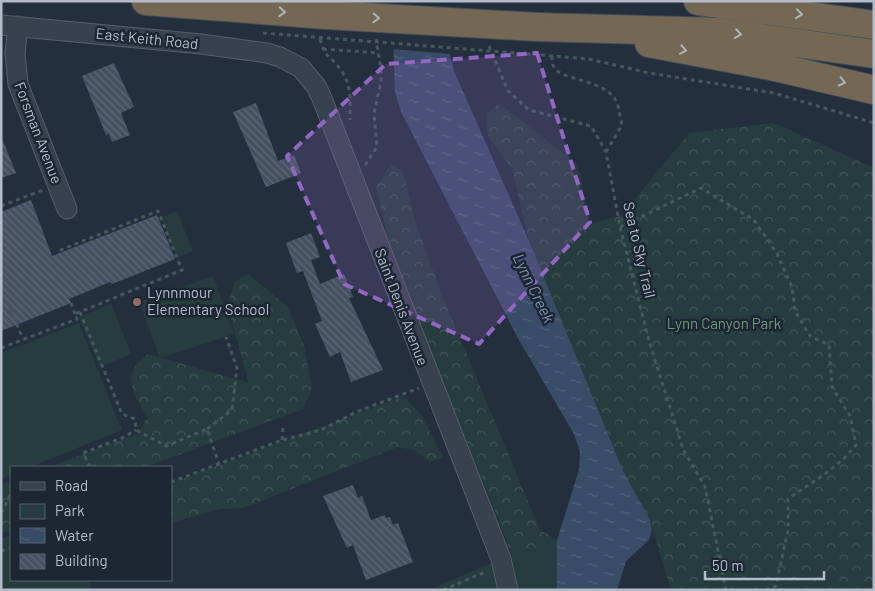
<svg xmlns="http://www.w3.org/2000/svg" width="875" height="591" font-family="Barlow,sans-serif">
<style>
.forest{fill:url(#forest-crowns)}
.green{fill:#263c3f}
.water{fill:url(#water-ripples)}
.pier{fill:#242f3e}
.building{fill:url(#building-back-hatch)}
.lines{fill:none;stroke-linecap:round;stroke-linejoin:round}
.minor-casing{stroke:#565f6c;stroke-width:21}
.highway-casing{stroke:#434c59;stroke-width:30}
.path{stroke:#44595c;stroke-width:3;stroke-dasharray:4 4;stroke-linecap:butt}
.minor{stroke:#38414e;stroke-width:19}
.highway{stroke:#746855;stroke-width:28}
.highway-bridge-casing{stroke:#434c59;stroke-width:30;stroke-linecap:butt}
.path-bridge{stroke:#44595c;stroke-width:3;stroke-dasharray:4 4;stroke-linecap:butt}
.highway-bridge{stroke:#746855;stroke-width:28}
.oneway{stroke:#aeb4bd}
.marked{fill:#9266c3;fill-opacity:0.2;stroke:#9266c3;stroke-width:4;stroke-dasharray:10 6;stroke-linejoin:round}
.education-dot{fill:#8d6e63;stroke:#1d2633;stroke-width:2}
.labels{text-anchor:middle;stroke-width:5;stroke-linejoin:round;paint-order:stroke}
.street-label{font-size:15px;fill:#b4bcc9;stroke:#1d2633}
.poi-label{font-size:15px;fill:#b4bcc9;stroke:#1d2633;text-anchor:start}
.park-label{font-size:15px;fill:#6b9a76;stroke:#1d2633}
.water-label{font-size:16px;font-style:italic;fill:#7c92b1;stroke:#1d2633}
</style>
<defs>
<pattern id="forest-crowns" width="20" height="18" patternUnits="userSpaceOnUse" patternTransform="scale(1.25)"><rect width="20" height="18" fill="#263c3f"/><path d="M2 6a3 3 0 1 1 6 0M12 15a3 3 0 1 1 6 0" fill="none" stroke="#435659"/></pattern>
<pattern id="water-ripples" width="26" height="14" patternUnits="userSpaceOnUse" patternTransform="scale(1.25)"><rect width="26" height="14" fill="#394c67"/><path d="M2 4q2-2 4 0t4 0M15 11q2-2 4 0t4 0" fill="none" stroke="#53647b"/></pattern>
<pattern id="building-back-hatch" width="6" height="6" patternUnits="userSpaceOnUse" patternTransform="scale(1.25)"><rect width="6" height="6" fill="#455162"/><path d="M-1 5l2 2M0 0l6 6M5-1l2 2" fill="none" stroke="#5d6877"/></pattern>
</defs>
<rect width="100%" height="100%" fill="#242f3e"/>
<path class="forest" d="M499,103L578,165L589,224L622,215L689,133L774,123L874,168V590H671L650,520L629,485L617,457L529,241L512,169L488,136L486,114Z
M391,164L403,172L416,224L441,293L540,530L557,540V590H520L512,554L393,258L376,187Z
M248,274L287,306L304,345L312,389L303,409L146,467H49L137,434L148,417L134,395L130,377L136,365L148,354L249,383L227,305L235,282Z
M404,396L422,416L443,458L430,462L414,450L398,447L243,508L219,509L171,523V483Z
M11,481V531L1,533V485Z"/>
<path class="green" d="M177,211L193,251L177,258L161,218Z
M213,276L234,334L160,358L139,302Z
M111,304L131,354L100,367L79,317Z
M79,323L122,430L30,467H11V475L1,479V353Z
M11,535V580H88L93,590H1V539Z
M557,540V590H429L484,566Z"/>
<path class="water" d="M441,19L454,71L529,241L623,471L650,520L652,530L649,540L626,561L617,590H557V540L579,470L580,452L574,434L519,340L401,112L395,92L393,38Z"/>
<path class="pier" d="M385,1H440L452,54L391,49Z"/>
<path class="building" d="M114,63L134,107L121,113L130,135L112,142L109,134L106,135L82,76Z
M256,103L278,161L294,155L301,173L266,187L233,112Z
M1,136L16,173L1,178Z
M31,200L52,256L157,215L175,259L112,284L110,282L69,299L71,303L1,331V212Z
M311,233L320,257L311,260L320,284L344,274L353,297L349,298L383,370L351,382L340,352L330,357L315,324L322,321L303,271L297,273L286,243Z
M353,485L358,498L362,496L371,520L385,515L386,518L390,517L393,525L398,523L413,562L366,580L353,545L347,548L323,496Z"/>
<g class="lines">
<defs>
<path id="minor" d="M1,25L201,44L267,53L280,57L301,68L316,86L321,96L501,559L508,590
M18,26L15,53L18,84L67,209"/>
<path id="highway" d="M146,1L327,15
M698,1L874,25
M537,27L718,32L874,54
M649,43L771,66L874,90"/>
</defs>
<use href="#minor" class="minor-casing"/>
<use href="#highway" class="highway-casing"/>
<path class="path" d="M263,33L327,38
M320,39C326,60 330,55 341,70C352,85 350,102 350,120
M489,46L508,91L529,110L591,126L606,152L620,227L649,341L683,449L705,487L726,590
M323,49L379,53
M541,55L589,59L649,73L774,93L874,123
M552,56C552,59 552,65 554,67C560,80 604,80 615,99C619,105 620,117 622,125L606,152
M365,165L377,147L374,114L381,81V69L376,39
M1,206L43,190
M620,227L701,188L754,220L776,252L792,287L795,311L810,336L829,345L832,387L850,416L856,445C837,469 813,481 788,499V530L776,586L766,590
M71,303L75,314
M10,309L23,339
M80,312L122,414L135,419L136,430L166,446L207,429L219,464
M1,348L77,319L75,314L182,270L158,211L58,251
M207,429L232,410L237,368L226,337
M282,440L283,428
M90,467L83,453L122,438L136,430
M171,482L282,440L321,430L356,412L419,388
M1,513L11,494
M1,551L11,548
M443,590L487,571"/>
<use href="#minor" class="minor"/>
<use href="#highway" class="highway"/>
<defs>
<path id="highway-bridge" d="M327,15L537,27"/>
</defs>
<use href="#highway-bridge" class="highway-bridge-casing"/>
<path class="path-bridge" d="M327,38L541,55"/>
<use href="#highway-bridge" class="highway-bridge"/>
</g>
<defs><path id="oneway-chevron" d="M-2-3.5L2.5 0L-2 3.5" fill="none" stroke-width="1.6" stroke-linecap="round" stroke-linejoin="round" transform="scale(1.25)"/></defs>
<g class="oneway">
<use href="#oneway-chevron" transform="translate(282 12) rotate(4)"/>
<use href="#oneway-chevron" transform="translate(799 14) rotate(7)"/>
<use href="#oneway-chevron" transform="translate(376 18) rotate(3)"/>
<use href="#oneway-chevron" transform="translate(738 34) rotate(8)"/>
<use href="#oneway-chevron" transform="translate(683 50) rotate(11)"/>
<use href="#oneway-chevron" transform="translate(842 82) rotate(13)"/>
</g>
<path class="marked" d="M537,53L590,222L479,344L344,284L287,156L386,64Z"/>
<circle class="education-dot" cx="137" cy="302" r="5"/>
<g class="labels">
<g class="street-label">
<text transform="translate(147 39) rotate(6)" y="5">East Keith Road</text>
<text transform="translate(38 133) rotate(69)" y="5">Forsman Avenue</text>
<text transform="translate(639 250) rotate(77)" y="5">Sea to Sky Trail</text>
<text transform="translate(401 307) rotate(69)" y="5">Saint Denis Avenue</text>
</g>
<g class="poi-label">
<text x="147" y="298">Lynnmour<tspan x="147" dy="17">Elementary School</tspan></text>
</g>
<g class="park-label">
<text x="724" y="329">Lynn Canyon Park</text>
</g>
<g class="water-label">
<text transform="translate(534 288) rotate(64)" y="6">Lynn Creek</text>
</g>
</g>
<rect width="875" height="591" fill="none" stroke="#b4bcc9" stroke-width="5"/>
<rect x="10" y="466" width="162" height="115" fill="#1d2633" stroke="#59626f"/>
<rect x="20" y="482" width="25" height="8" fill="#38414e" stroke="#59626f"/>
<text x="55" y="491" font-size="15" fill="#b4bcc9">Road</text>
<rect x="20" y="504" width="25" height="15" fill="#263c3f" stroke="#59626f"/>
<text x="55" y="516" font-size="15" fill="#b4bcc9">Park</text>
<rect x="20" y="528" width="25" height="15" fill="url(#water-ripples)" stroke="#59626f"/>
<text x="55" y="541" font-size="15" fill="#b4bcc9">Water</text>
<rect x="20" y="554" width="25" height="15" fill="url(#building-back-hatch)" stroke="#59626f"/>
<text x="55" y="566" font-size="15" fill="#b4bcc9">Building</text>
<path d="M705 571v8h119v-8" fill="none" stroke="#b4bcc9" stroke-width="2.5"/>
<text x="712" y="571" font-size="15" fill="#b4bcc9" stroke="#1d2633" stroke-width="4" paint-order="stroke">50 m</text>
</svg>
